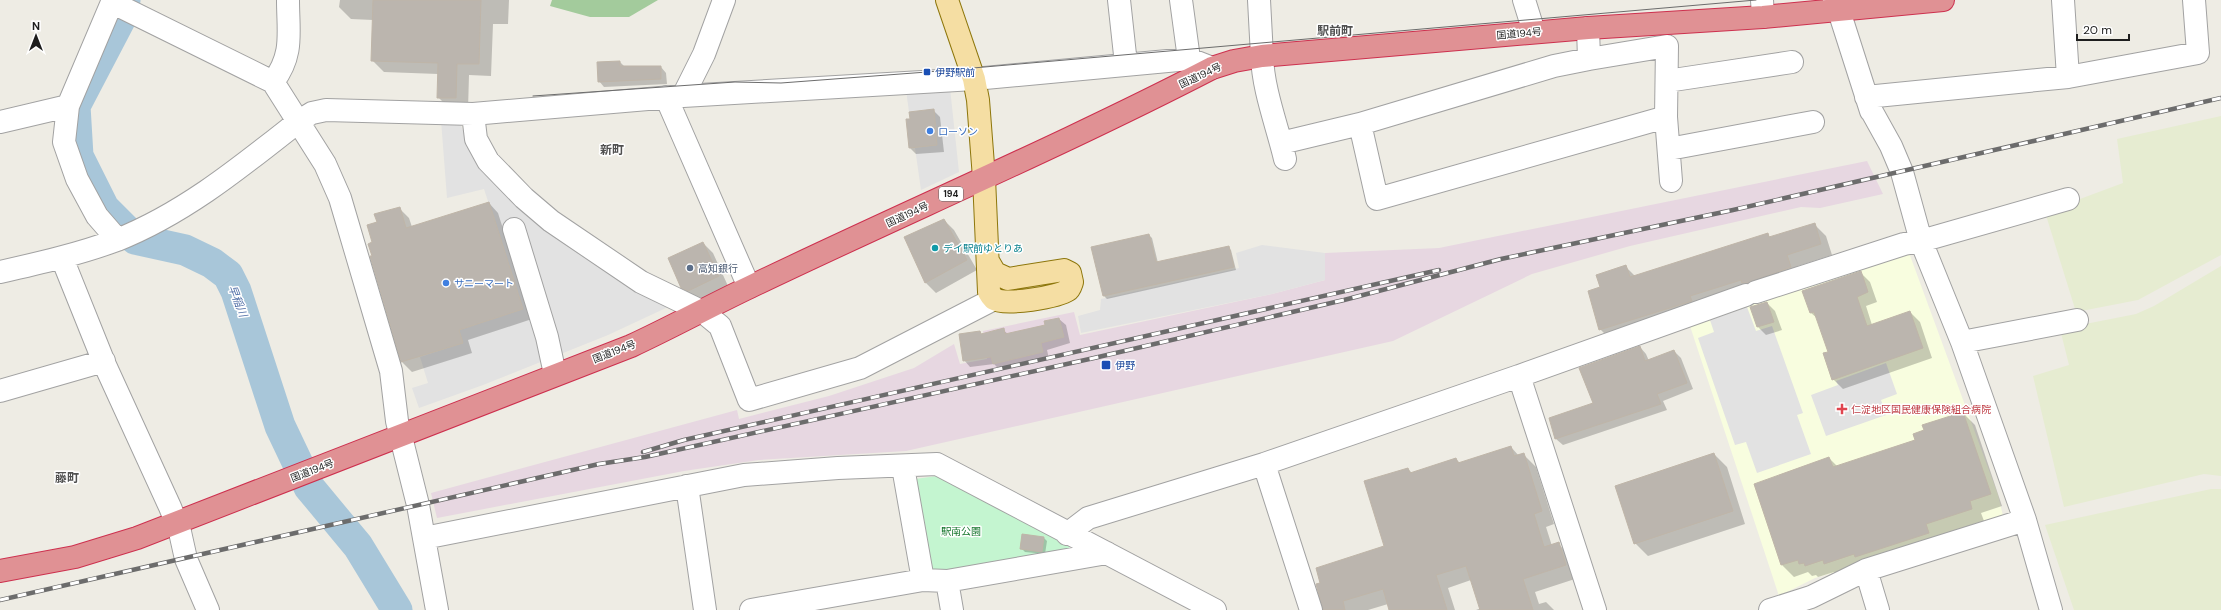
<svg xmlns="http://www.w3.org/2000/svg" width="2221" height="610" font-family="'DM Sans','Noto Sans JP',sans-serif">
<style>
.industrial{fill:#e7d7e1}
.education{fill:#f8fddf}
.farmland{fill:#e6ecd1}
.forest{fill:#a3cb9c}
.park{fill:#c4f5d0}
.parking{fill:#e2e2e2}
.shadow{fill:#0003}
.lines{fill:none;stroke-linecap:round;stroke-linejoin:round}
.river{stroke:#a8c6d9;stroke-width:31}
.building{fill:#bbb5ae;stroke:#bfb5a8}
.minor-casing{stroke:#a2a2a2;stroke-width:24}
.major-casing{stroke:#8d760b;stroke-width:24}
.highway-casing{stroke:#cd304e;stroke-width:24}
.minor{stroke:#fff;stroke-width:22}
.major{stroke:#f5dea3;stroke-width:22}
.highway{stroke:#e09194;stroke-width:22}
.tram{stroke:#6c6c6c;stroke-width:1}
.rail-casing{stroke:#6c6c6c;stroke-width:4.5}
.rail{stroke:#fff;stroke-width:3;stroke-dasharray:9;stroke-linecap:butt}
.transit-dot{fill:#1a4fb4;stroke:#fff;stroke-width:1.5}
.shop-dot{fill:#3f7fe0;stroke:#fff;stroke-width:1.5}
.culture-dot{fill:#0f9aa8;stroke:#fff;stroke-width:1.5}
.service-dot{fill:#5c6f8a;stroke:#fff;stroke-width:1.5}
.health-dot{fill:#e0444e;stroke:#fff;stroke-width:1.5}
.labels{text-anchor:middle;stroke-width:3;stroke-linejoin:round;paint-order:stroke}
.shield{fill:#fff;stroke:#626262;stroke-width:1}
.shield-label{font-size:9px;font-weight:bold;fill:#1e1e1e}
.street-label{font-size:10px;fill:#1e1e1e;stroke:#fff}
.transit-label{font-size:10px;fill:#164399;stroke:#fff;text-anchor:start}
.shop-label{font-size:10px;fill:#366cbe;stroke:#fff;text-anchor:start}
.culture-label{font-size:10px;fill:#0d838f;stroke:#fff;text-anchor:start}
.service-label{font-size:10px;fill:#4e5e75;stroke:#fff;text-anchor:start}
.health-label{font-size:10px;fill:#be3a42;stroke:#fff;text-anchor:start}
.park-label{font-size:10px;fill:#13742a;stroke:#fff}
.water-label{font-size:11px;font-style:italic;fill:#516fa7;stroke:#fff}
.quarter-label{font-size:12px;font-weight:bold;fill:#515151;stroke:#fff}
</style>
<rect width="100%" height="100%" fill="#eeece4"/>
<path class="industrial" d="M1867,161L1883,194L1820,208L1801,207L1630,246L1532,274L1393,341L906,451L759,460L684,471L437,518L431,493L737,410L739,419L829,396L914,368L954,344L960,364L987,359L983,331L1074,312L1080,335L1272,294L1325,280V253L1439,248Z"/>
<path class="education" d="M1908,250L1998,495L2005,524L1815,578L1779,596L1689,323Z"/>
<path class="farmland" d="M2221,116V255L2138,300L2076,312L2045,212L2123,183L2117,139Z
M2221,266V476L2204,474L2064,507L2033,376L2069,365L2060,329L2136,314L2154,306Z
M2211,489H2221V610H2074L2045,525Z"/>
<path class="forest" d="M552,0H658L629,17H590L550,6Z"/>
<path class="park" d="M937,476L1069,544L1070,553L934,575L927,567L915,479Z"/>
<path class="parking" d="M950,88L959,172L921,190L915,148L937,145L934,110L909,112L906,90Z
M441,120H458L481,167L574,248L620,282L668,307L608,335L483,385L419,408L412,388L428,383L420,357L463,343L459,330L523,309L484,189L447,198Z
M1262,245L1325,253V280L1272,294L1081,333L1078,316L1100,310L1101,299L1239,268L1236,253Z
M1747,307L1756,331L1772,326L1803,413L1797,415L1811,454L1757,473L1746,442L1735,445L1698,338L1714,332L1710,320Z
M1886,363L1897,394L1881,400L1886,415L1826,436L1811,395L1838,385L1836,381Z"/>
<path class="shadow" d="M340,0H509L508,24H493L491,76L469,75L468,110L450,109L438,97V74L384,72L372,60L373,20L351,19L339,7Z
M620,62L625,67H661L666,73L667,84L604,87L599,81Z
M933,110L940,117L944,152L916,154L910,148L911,120Z
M489,203L498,213L532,319L468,340L472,353L412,372L402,362L372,257H373V243L378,223L399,208L409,218L412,227Z
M944,220L954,230L977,270L936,293L926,283L906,237Z
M1814,224L1826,236L1832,255L1798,266L1802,279L1612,341L1600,329L1602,287L1626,267L1635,276L1767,234L1771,238Z
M1149,235L1152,238L1158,263L1228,247L1231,250L1236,270L1107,299L1104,296L1092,248Z
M703,243L713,253L728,286L699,300L692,297L682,287Z
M1860,272L1870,282L1877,302L1866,306L1872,325L1910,312L1920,322L1932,358L1843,389L1833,379L1829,352L1817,318L1811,313Z
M1767,303L1775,311L1782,330L1766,335L1758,327L1751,307Z
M1059,319L1066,325L1070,343L1047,350L1049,359L1000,370L994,364L970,367L964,360L980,332L982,335L1003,330L1008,334L1046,325Z
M1640,347L1646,354L1649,361L1674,351L1681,358L1693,389L1663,401L1667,410L1563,445L1556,439L1594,404Z
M1963,413L1975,425L2002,506L1981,513L1984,521L1937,536L1837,575L1834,572L1818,577L1816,575L1812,576L1808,572L1794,577L1782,565L1755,485L1829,458L1838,467L1917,440Z
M1511,447L1519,456L1524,455L1536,467L1554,524L1546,527L1552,546L1558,544L1571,556L1578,578L1535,592L1539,604L1546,602L1554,610H1476L1481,608L1471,580L1448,588L1455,610H1390L1388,604L1368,610H1324L1322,583L1385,547L1408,469L1412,473L1456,459L1460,463Z
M1714,454L1727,467L1745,524L1648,556L1635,543Z
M1023,535L1044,538L1047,541L1045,554L1025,552L1021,548Z"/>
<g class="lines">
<path class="river" d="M125,0L121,18L75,106L78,156L104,208L135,239L185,250L212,263L228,275L236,291L280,426L309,487L358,546L397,610"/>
</g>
<path class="building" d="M373,0H481L479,64H457L456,98H437L438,63L371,61Z
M620,61V66H661V79L598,82L597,62Z
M934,109L937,145L909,148L906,119H910L909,112Z
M489,202L523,309L459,330L463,343L401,362L370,256H372L368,244L372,242L367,225L377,222L374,214L400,207L406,228Z
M944,219L967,260L925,283L904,237Z
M1815,223L1821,244L1787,255L1791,267L1748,283H1742L1741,280L1690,296L1692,301L1599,330L1588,291L1600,287L1596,275L1626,265L1630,277L1768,233L1769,237Z
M1149,234L1156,262L1229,246L1234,267L1103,296L1091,247Z
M703,242L719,276L688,291L681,288L668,258Z
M1861,271L1868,292L1857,297L1867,326L1910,311L1923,348L1832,380L1823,353L1828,352L1814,312L1810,313L1802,291Z
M1767,302L1774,322L1757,327L1750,307Z
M1059,318L1064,337L1041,343L1043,352L993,364L991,357L963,361L959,334L980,331L981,334L1004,328L1005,334L1045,325L1044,321Z
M1640,346L1645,361L1674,350L1687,383L1657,394L1661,404L1555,439L1549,418L1593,403L1579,368Z
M1963,412L1991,494L1970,501L1972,509L1926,524L1929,533L1855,557L1854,554L1824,564L1823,560L1805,566L1804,563L1799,564L1798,560L1781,565L1754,484L1829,457L1833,467L1915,440L1913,434L1924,430L1922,425Z
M1511,446L1514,456L1524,453L1542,511L1534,514L1544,547L1559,542L1566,565L1523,579L1533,610H1480L1466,566L1436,575L1447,610H1389L1383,589L1343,601L1345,610H1323L1316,584L1320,583L1316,568L1384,546L1364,481L1408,468L1410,473L1456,458L1458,463Z
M1714,453L1733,511L1634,544L1615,486Z
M1022,534L1044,537L1042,552L1020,549Z"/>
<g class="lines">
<defs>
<path id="minor" d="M113,0L68,106L64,142L77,179L97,216L117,239
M1119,0L1126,64
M1181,0L1189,59
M1259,0C1260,19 1261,37 1262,56C1263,90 1277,125 1285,159
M1524,0L1534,32
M1762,0L1763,17
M1834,0L1839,11L1871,111
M2063,0L2068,77
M113,3L273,82L325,164L340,198L391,371L397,421L418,505L437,610
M1588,28L1589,59L1667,46L1666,117L1377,199L1360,124L1554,66L1589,59
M1667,81L1792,62
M273,82C294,54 288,33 288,0
M683,96L704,54L724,0
M666,97L749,287
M1866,97L2068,77L2198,53L2194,0
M1871,110L1891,146L1902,172L1921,241L1962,342L2025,520L2051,610
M473,114L476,139L488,161L524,198L551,221L641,282L703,312L720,326L749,400L860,368L994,299
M1666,117L1671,181
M0,122L68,106
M1281,143L1360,124
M1669,149L1813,122
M514,229L547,337L555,374
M62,258L105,365L170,507L180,532L186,559L208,610
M0,272C40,263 79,254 117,240C185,213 242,166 299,121L312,113L326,110L473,114L683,96L974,79L1189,59L1212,68
M1756,292L1904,244L1921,241L2068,199
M1962,342L2077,320
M1519,376L1746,295
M0,391L104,361
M1264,464L1311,610
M903,467L923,580
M687,486L705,610
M1067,534L1088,518L1264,464L1519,376L1595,610
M424,538L744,475L838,468L937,464L1215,610
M1866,570L1878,610
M947,581L952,610
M751,610L923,580L947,581L1107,553
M1770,610L1811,597L1866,570L2025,520"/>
<path id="major" d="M947,0L974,79L978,100L984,178L989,292C990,294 992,297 994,299C1005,306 1058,297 1068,290C1070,289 1071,285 1072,282L1070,273L1064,270L1008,279L995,273L988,261"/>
<path id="highway" d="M0,571L75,557L137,538L631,346C672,327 710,306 750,287C904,213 1061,146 1212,68L1234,61L1262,56L1588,28L1763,17L1943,0"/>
</defs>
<use href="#minor" class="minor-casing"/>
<use href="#major" class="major-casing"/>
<use href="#highway" class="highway-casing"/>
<use href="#minor" class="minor"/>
<use href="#major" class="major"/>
<use href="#highway" class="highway"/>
<path class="tram" d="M533,96L735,82L781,83L927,72L1756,0"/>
<defs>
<path id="rail" d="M643,452L684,440L1439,270
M0,600L599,464L645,457L1094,358L1344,300L1501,259L1733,210L2221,98"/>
</defs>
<use href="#rail" class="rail-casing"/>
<use href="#rail" class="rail"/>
</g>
<g class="transit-dot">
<rect x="923" y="68" width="8" height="8" rx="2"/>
<rect x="1101" y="360" width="10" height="10" rx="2"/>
</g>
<g class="shop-dot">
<circle cx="930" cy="131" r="4"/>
<circle cx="446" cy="283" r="4"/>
</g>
<circle class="culture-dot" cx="935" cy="248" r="4"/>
<circle class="service-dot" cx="690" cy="268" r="4"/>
<path class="health-dot" d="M1840 403h4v4h4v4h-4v4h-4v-4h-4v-4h4z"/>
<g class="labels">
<rect class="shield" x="939" y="187" width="24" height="14" rx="3"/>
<g class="shield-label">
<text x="951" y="197">194</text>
</g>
<g class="street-label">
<text transform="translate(1519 33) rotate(-5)" y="4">国道194号</text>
<text transform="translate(1200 75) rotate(-25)" y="4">国道194号</text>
<text transform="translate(907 214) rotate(-25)" y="4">国道194号</text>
<text transform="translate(614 351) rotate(-21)" y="4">国道194号</text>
<text transform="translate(312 470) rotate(-21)" y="4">国道194号</text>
</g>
<g class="transit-label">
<text x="935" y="76">伊野駅前</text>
<text x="1115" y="369">伊野</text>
</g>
<g class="shop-label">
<text x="938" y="135">ローソン</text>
<text x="454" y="287">サニーマート</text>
</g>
<g class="culture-label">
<text x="943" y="252">デイ駅前ゆとりあ</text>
</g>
<g class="service-label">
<text x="698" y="272">高知銀行</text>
</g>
<g class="health-label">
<text x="1851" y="413">仁淀地区国民健康保険組合病院</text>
</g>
<g class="park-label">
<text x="961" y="535">駅南公園</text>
</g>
<g class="water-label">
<text transform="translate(238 301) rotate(69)" y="4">早稲川</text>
</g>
<g class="quarter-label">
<text x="1335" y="35">駅前町</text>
<text x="612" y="154">新町</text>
<text x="67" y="482">藤町</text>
</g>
</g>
<g transform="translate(36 36)" stroke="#ffffff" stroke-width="3" paint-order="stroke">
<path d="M0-3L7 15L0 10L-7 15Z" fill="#1e1e1e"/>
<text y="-6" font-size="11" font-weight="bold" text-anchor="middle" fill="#1e1e1e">N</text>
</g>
<path d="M2077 34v6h52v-6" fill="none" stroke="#1e1e1e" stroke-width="2"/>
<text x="2083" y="34" font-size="12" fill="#1e1e1e" stroke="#ffffff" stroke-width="3" paint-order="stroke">20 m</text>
</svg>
